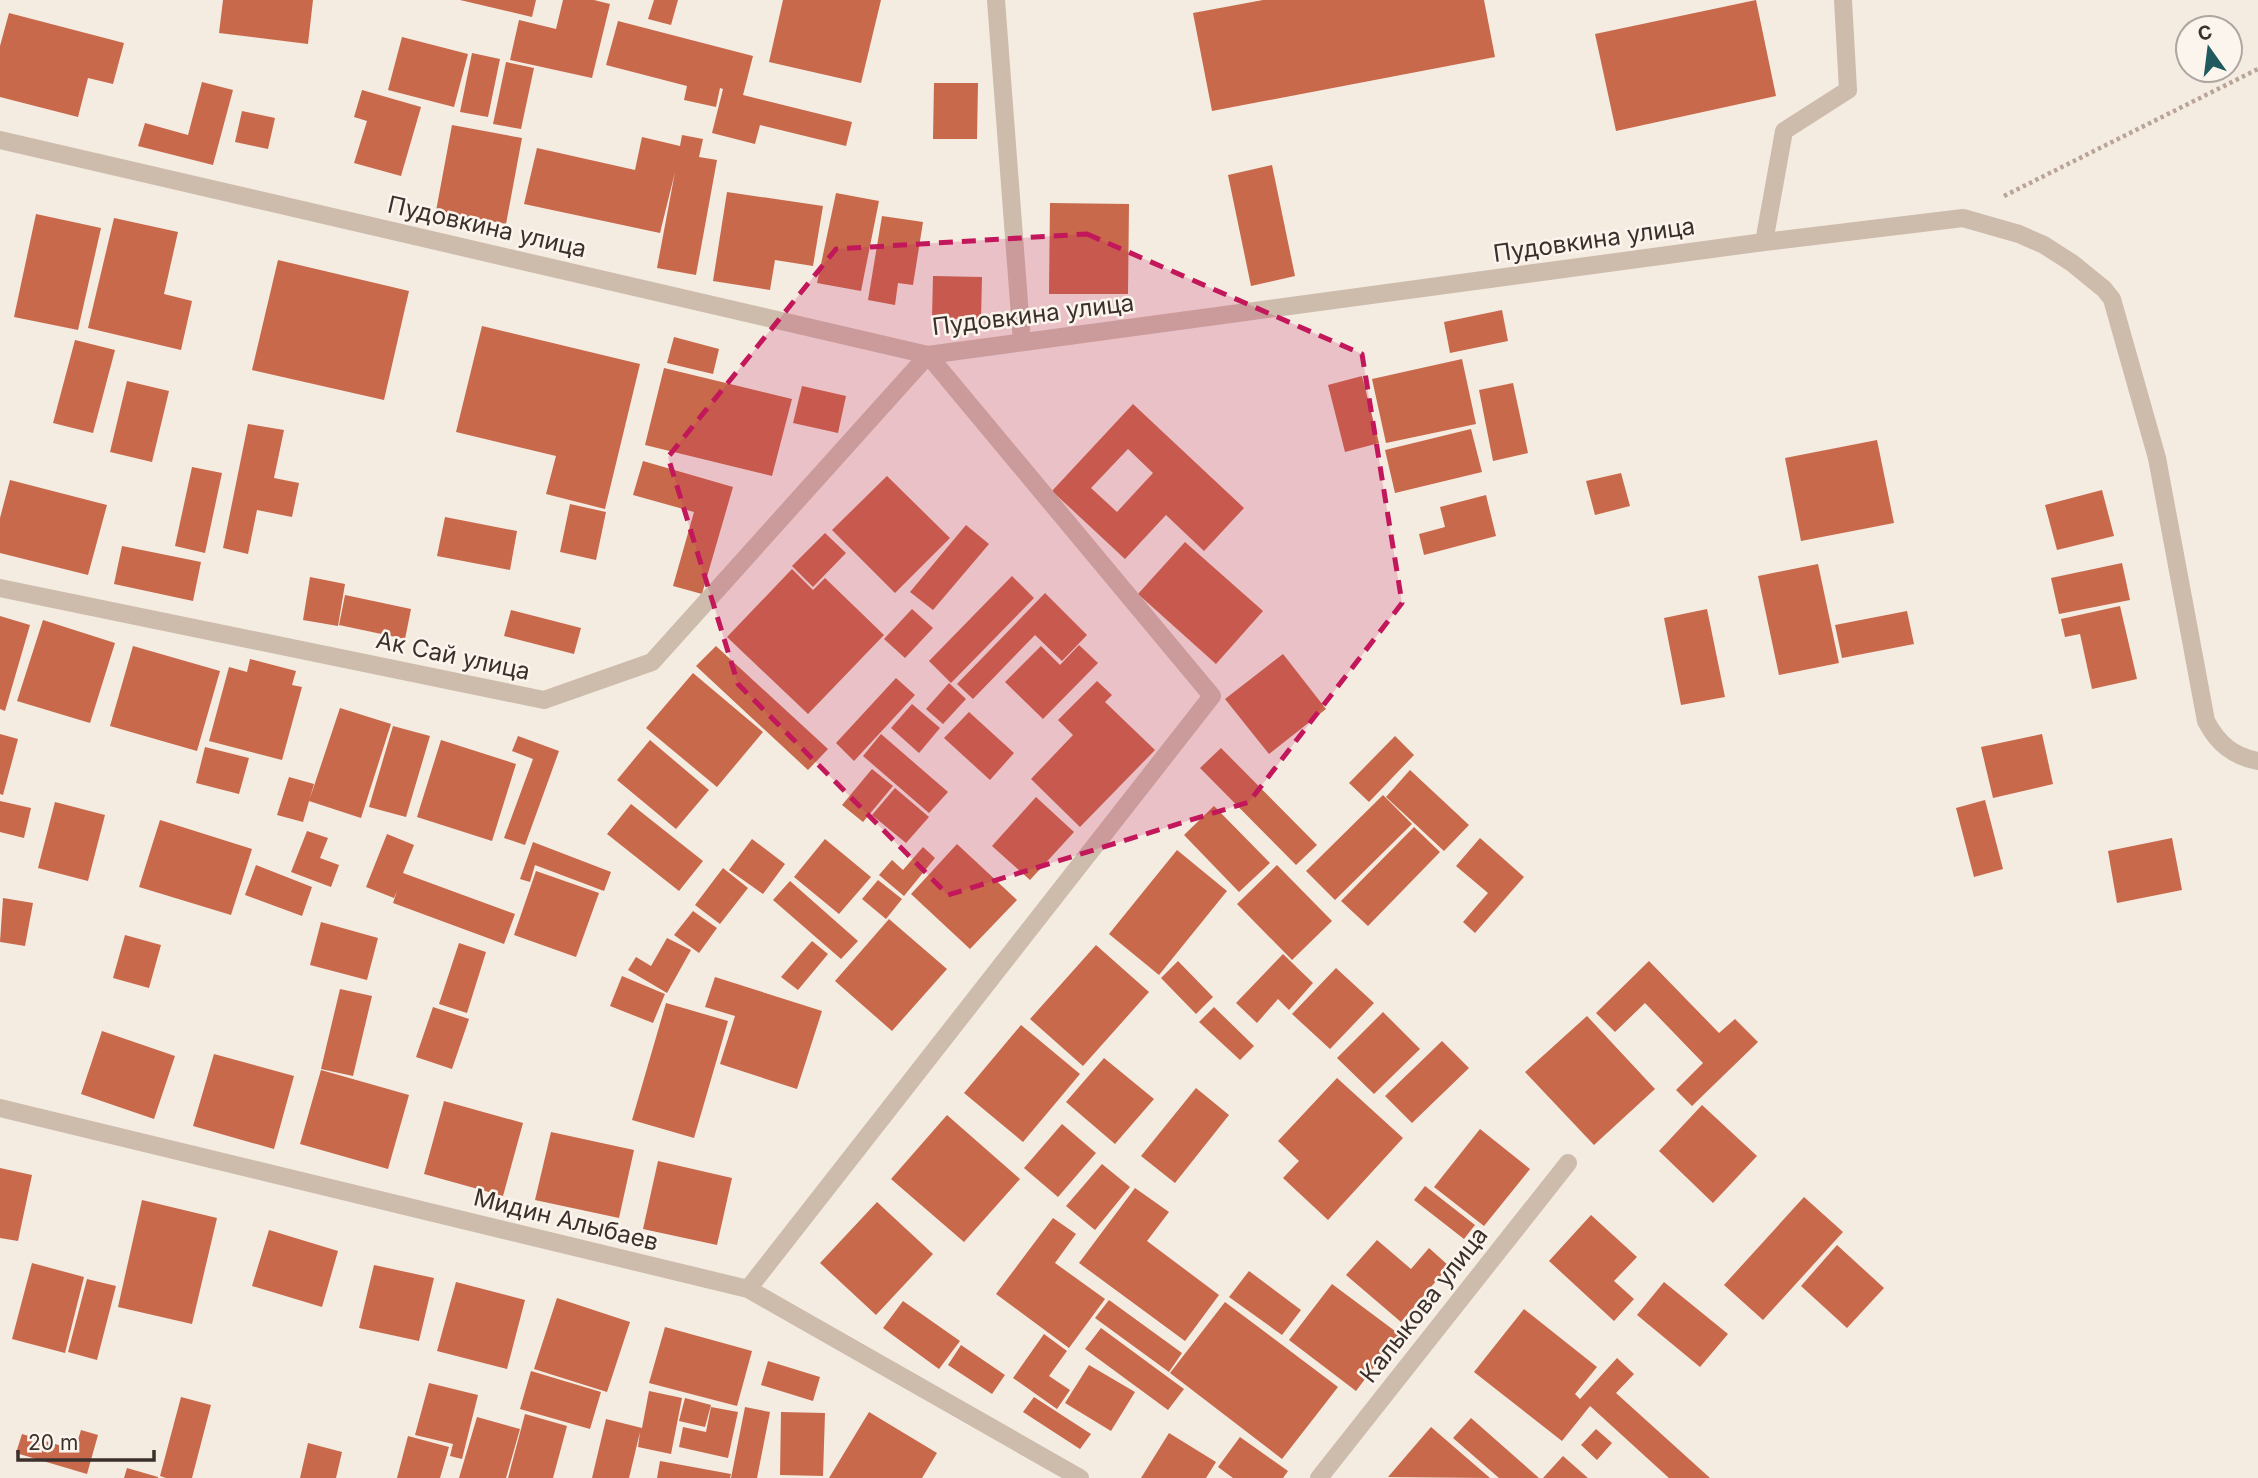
<svg xmlns="http://www.w3.org/2000/svg" width="2258" height="1478" font-family="Inter,sans-serif">
<style>
.building{fill:#c8694b;fill-rule:evenodd}
.lines{fill:none;stroke-linecap:round;stroke-linejoin:round}
.path{stroke:#b9a596;stroke-width:4.5;stroke-dasharray:3.5 3.5;stroke-linecap:butt}
.minor{stroke:#cdbbac;stroke-width:18}
.marked{fill:#c2185b;fill-opacity:0.2;stroke:#c2185b;stroke-width:5;stroke-dasharray:14 9;stroke-linejoin:round}
.labels{text-anchor:middle;stroke-width:5;stroke-linejoin:round;paint-order:stroke}
.street-label{font-size:24px;fill:#3b302b;stroke:#fbf5ee}
</style>
<rect width="100%" height="100%" fill="#f4ebe1"/>
<path class="building" d="M223,0H313L308,44L219,33Z
M460,0H536L532,17Z
M563,0H594L610,4L592,78L510,60L519,20L556,29Z
M654,0H678L671,25L648,19Z
M783,0H881L861,83L769,62Z
M1263,0H1484L1495,57L1212,111L1193,13Z
M1756,0L1776,96L1616,131L1595,34Z
M9,13L124,43L113,84L88,78L78,117L0,97V46Z
M618,21L753,56L743,95L852,122L846,146L760,125L755,144L712,133L723,89L720,88L716,107L684,100L687,86L606,65Z
M402,37L468,54L454,107L388,90Z
M472,53L500,59L488,117L460,112Z
M506,62L534,68L521,129L493,124Z
M202,82L233,90L213,165L138,146L145,123L188,135Z
M934,83H978L977,139H933Z
M362,90L421,107L401,176L354,163L367,121L354,117Z
M242,111L275,118L268,149L235,142Z
M452,125L522,138L506,224L436,211Z
M682,135L703,139L699,157L717,160L696,275L657,268L675,172L660,233L524,204L537,148L635,170L642,137L680,146Z
M1272,165L1295,276L1251,286L1228,175Z
M727,192L823,206L813,266L775,260L770,290L713,281Z
M836,193L879,201L861,291L817,283Z
M1050,203L1129,204L1128,294H1049Z
M36,214L101,228L78,330L14,317Z
M882,216L923,222L913,285L898,283L895,305L868,300Z
M114,218L178,232L164,294L192,301L181,350L88,328Z
M278,260L409,291L384,400L252,370Z
M933,276L982,277L981,320L932,318Z
M1502,310L1508,341L1450,353L1444,322Z
M482,326L640,364L605,509L546,494L556,456L456,432Z
M674,337L719,349L713,374L667,363Z
M75,340L115,350L93,433L53,423Z
M1462,359L1476,424L1386,443L1372,379Z
M664,368L792,399L772,476L645,445Z
M1362,376L1379,443L1345,452L1328,385Z
M127,381L169,391L152,462L110,452Z
M1513,383L1528,453L1493,461L1479,390Z
M802,386L846,396L838,433L793,423Z
M1133,404L1244,508L1204,551L1166,515L1125,559L1052,491ZM1128,449L1153,473L1117,512L1091,488Z
M248,424L284,430L274,478L299,483L292,517L257,510L248,554L223,548Z
M1471,429L1482,472L1395,493L1385,450Z
M1877,440L1894,523L1801,541L1785,458Z
M643,461L733,487L702,594L673,586L694,512L633,495Z
M192,467L222,473L205,553L175,546Z
M1621,473L1630,506L1595,515L1586,481Z
M887,476L950,538L895,593L832,530Z
M10,480L107,505L88,575L0,553V518Z
M2102,490L2114,536L2057,550L2045,505Z
M1486,495L1496,536L1424,555L1419,534L1445,527L1440,507Z
M570,504L606,512L596,560L560,552Z
M445,517L517,531L510,570L437,556Z
M966,525L989,544L933,610L910,592Z
M825,533L846,553L813,587L792,566Z
M1185,542L1263,611L1216,664L1138,594Z
M122,546L201,562L193,601L114,584Z
M2122,563L2130,600L2059,614L2051,578Z
M1818,564L1839,663L1779,675L1758,576Z
M792,569L813,590L825,578L884,635L808,714L727,637Z
M1012,576L1034,598L951,683L929,661Z
M310,577L345,584L338,626L303,620Z
M1045,593L1087,635L1062,661L1035,635L973,699L957,684Z
M345,595L411,609L405,639L339,625Z
M2120,606L2137,679L2092,689L2080,634L2065,637L2061,619Z
M912,609L933,628L905,658L884,639Z
M1707,609L1725,697L1681,705L1664,618Z
M511,610L581,628L574,654L504,636Z
M1907,611L1914,644L1842,658L1835,625Z
M0,616L30,625L5,711L0,709Z
M43,620L115,643L90,723L17,701Z
M1079,645L1098,663L1043,719L1005,682L1041,646L1060,665Z
M133,646L220,671L197,751L110,726Z
M716,646L828,749L808,770L696,666Z
M1283,654L1326,709L1269,754L1225,699Z
M250,659L296,671L292,685L302,687L282,760L209,741L229,667L247,672Z
M693,673L763,732L717,787L646,728Z
M896,678L915,695L854,761L836,743Z
M1097,681L1112,695L1105,702L1155,750L1080,827L1031,779L1073,735L1058,720Z
M949,683L966,699L943,724L926,709Z
M912,704L940,728L919,753L891,728Z
M340,708L391,724L361,818L309,801Z
M969,712L1014,753L990,780L944,738Z
M393,726L430,736L406,817L369,807Z
M0,734L18,739L3,795L0,794Z
M881,734L948,792L929,813L863,756Z
M2042,734L2053,784L1993,798L1981,747Z
M518,736L559,751L525,845L504,838L533,759L512,751Z
M1395,736L1414,755L1369,802L1349,783Z
M441,740L516,764L492,841L417,817Z
M650,740L709,790L676,829L617,780Z
M205,747L249,758L239,794L196,783Z
M1221,748L1317,845L1296,865L1200,768Z
M872,769L893,786L863,822L842,805Z
M1410,770L1469,825L1444,851L1386,797Z
M289,777L314,784L303,822L277,815Z
M895,788L929,817L906,843L872,815Z
M1383,795L1412,824L1335,900L1306,871Z
M1036,797L1074,832L1030,880L992,846Z
M1985,800L2003,869L1974,877L1956,808Z
M0,801L31,808L24,838L0,832Z
M55,802L105,815L88,881L38,868Z
M631,804L703,861L679,891L607,834Z
M1214,806L1270,863L1239,892L1184,835Z
M160,820L252,849L231,915L139,887Z
M1414,827L1440,852L1368,926L1341,901Z
M307,831L328,838L320,858L339,865L331,887L291,872Z
M387,834L414,845L403,873L515,914L504,944L393,903L397,891L394,898L366,887Z
M1480,838L1524,877L1475,933L1463,922L1488,893L1456,866Z
M2172,838L2182,890L2117,903L2108,851Z
M752,839L785,864L763,894L729,870Z
M825,839L871,877L839,914L794,877Z
M533,842L611,872L604,891L535,865L530,882L520,879Z
M957,844L1017,900L970,949L911,894Z
M923,847L935,858L904,896L879,875L892,860L903,870Z
M1177,850L1227,891L1159,975L1109,934Z
M256,865L312,887L302,916L245,895Z
M1277,865L1332,921L1292,960L1237,904Z
M723,868L748,888L720,924L695,905Z
M536,871L599,893L576,957L514,935Z
M878,880L902,899L886,919L862,899Z
M790,881L858,941L841,959L773,900Z
M3,898L33,903L25,946L0,942Z
M693,911L717,928L699,953L674,935Z
M889,919L947,969L892,1031L835,981Z
M321,922L378,938L367,980L310,965Z
M125,935L161,945L149,988L113,978Z
M667,938L691,950L667,993L628,970L636,957L651,966Z
M812,941L828,954L798,990L781,977Z
M459,943L486,952L467,1013L439,1004Z
M1096,945L1149,992L1083,1066L1030,1019Z
M1283,954L1313,983L1289,1010L1278,999L1257,1023L1236,1003Z
M1178,961L1213,997L1196,1014L1161,978Z
M1649,961L1719,1033L1735,1019L1758,1042L1692,1106L1676,1090L1703,1063L1645,1003L1615,1032L1596,1013Z
M1336,968L1374,1003L1330,1049L1292,1014Z
M622,976L665,994L653,1023L610,1006Z
M715,977L822,1011L797,1089L720,1064L735,1016L705,1007Z
M340,989L372,996L353,1076L321,1069Z
M666,1003L728,1021L694,1138L632,1120Z
M433,1007L469,1019L452,1069L416,1057Z
M1214,1007L1254,1046L1240,1060L1199,1022Z
M1383,1012L1420,1049L1374,1094L1337,1058Z
M1587,1016L1655,1089L1594,1145L1525,1072Z
M1021,1025L1080,1074L1023,1142L964,1093Z
M102,1031L175,1056L154,1119L81,1094Z
M1442,1041L1469,1068L1412,1123L1385,1096Z
M214,1054L294,1076L274,1149L193,1126Z
M1104,1058L1154,1099L1115,1144L1066,1102Z
M321,1070L409,1095L388,1169L300,1144Z
M1337,1078L1403,1138L1328,1220L1283,1178L1299,1161L1278,1141Z
M1196,1088L1229,1115L1175,1183L1141,1156Z
M444,1101L523,1123L503,1196L424,1174Z
M1702,1105L1757,1156L1713,1203L1659,1151Z
M947,1115L1020,1179L964,1242L891,1179Z
M1062,1124L1096,1153L1058,1197L1024,1168Z
M1480,1129L1530,1169L1484,1226L1434,1187Z
M551,1132L634,1150L619,1218L535,1200Z
M658,1161L732,1178L717,1245L643,1229Z
M1102,1164L1130,1187L1095,1230L1066,1206Z
M0,1168L32,1175L18,1241L0,1238Z
M1425,1186L1475,1225L1464,1239L1414,1200Z
M1135,1188L1169,1212L1147,1241L1219,1295L1185,1341L1079,1263Z
M1804,1197L1843,1232L1763,1320L1724,1285Z
M142,1200L217,1218L192,1324L118,1307Z
M877,1202L933,1254L876,1315L820,1263Z
M1591,1215L1637,1257L1614,1281L1634,1299L1614,1321L1549,1261Z
M1053,1218L1076,1234L1055,1263L1105,1299L1069,1348L996,1294Z
M269,1230L338,1251L322,1307L252,1286Z
M1377,1240L1411,1269L1429,1248L1449,1266L1401,1322L1346,1275Z
M1837,1245L1884,1288L1847,1328L1801,1286Z
M32,1263L84,1277L65,1353L12,1339Z
M374,1265L434,1278L419,1341L359,1328Z
M1249,1271L1301,1310L1282,1335L1229,1297Z
M87,1279L116,1286L97,1360L68,1352Z
M456,1282L525,1300L507,1369L437,1351Z
M1664,1282L1728,1334L1700,1367L1637,1315Z
M1332,1284L1399,1334L1356,1391L1289,1340Z
M557,1298L630,1322L607,1392L534,1369Z
M1109,1300L1182,1353L1169,1372L1095,1318Z
M903,1301L960,1341L939,1369L883,1328Z
M1225,1302L1338,1387L1282,1459L1170,1373Z
M1524,1309L1597,1367L1575,1394L1580,1399L1617,1358L1634,1374L1616,1393L1710,1478H1669L1590,1406L1562,1441L1474,1372Z
M665,1327L752,1351L737,1406L649,1383Z
M1101,1328L1184,1389L1168,1410L1085,1349Z
M1044,1334L1067,1351L1049,1376L1070,1390L1057,1409L1013,1378Z
M961,1345L1005,1375L992,1394L948,1365Z
M768,1361L820,1377L813,1401L761,1385Z
M1089,1365L1135,1392L1111,1431L1065,1403Z
M531,1371L601,1392L590,1429L520,1409Z
M429,1383L478,1395L462,1459L450,1456L453,1444L415,1435Z
M649,1391L682,1398L671,1454L638,1447L640,1432L629,1478H592L606,1419L642,1428Z
M181,1397L211,1405L192,1478H166L160,1476Z
M1034,1397L1091,1434L1080,1449L1023,1412Z
M685,1398L711,1405L705,1427L679,1421Z
M711,1407L738,1412L728,1458L679,1447L683,1427L706,1432Z
M745,1407L770,1412L757,1478H731Z
M781,1412L825,1413L823,1476L780,1475Z
M869,1412L937,1453L922,1478H829Z
M525,1414L567,1426L553,1478H508Z
M477,1417L520,1429L506,1478H459Z
M1471,1418L1539,1478H1499L1453,1438Z
M1431,1427L1490,1478L1388,1477Z
M1596,1429L1612,1443L1597,1460L1581,1445Z
M81,1430L98,1435L87,1474L16,1453L22,1434L75,1450Z
M1169,1433L1216,1462L1206,1478H1141Z
M408,1436L449,1447L440,1478H397Z
M1240,1437L1288,1471L1283,1478H1233L1218,1467Z
M308,1443L342,1452L336,1478H300Z
M1563,1456L1588,1478H1543Z
M660,1461L731,1474L730,1478H657Z
M127,1468L158,1477V1478H124Z"/>
<g class="lines">
<path class="path" d="M2004,196L2258,69"/>
<path class="minor" d="M996,0L1022,342
M0,140L928,355L1764,242L1963,218L2019,234L2044,245L2072,263L2104,289L2112,299L2157,458L2206,721C2218,744 2233,756 2258,761
M1764,242L1784,131L1848,90L1843,0
M0,588L544,700L652,662L928,355L1212,696L748,1289
M0,1108L748,1289L1080,1478
M1319,1478L1568,1163"/>
</g>
<path class="marked" d="M1087,234L1362,354L1402,603L1249,802L948,895L738,684L668,457L836,249Z"/>
<g class="labels">
<g class="street-label">
<text transform="translate(487 227) rotate(13)" y="8">Пудовкина улица</text>
<text transform="translate(1594 240) rotate(-8)" y="8">Пудовкина улица</text>
<text transform="translate(1033 315) rotate(-7)" y="8">Пудовкина улица</text>
<text transform="translate(453 656) rotate(12)" y="8">Ак Сай улица</text>
<text transform="translate(566 1220) rotate(14)" y="8">Мидин Алыбаев</text>
<text transform="translate(1424 1305) rotate(-52)" y="8">Калыкова улица</text>
</g>
</g>
<g transform="translate(2209 49) rotate(346)"><circle r="33" fill="#fbf5ee" stroke="#aea6a0" stroke-width="2"/>
<path d="M0-5L12 26L0 18L-12 26Z" fill="#1f5a5e"/>
<text y="-10" font-size="19" font-weight="bold" text-anchor="middle" fill="#3b302b">С</text>
</g>
<path d="M18 1450v10h136v-10" fill="none" stroke="#3b302b" stroke-width="3.5"/>
<text x="28" y="1450" font-size="21" fill="#3b302b" stroke="#fbf5ee" stroke-width="5" paint-order="stroke">20 m</text>
</svg>
